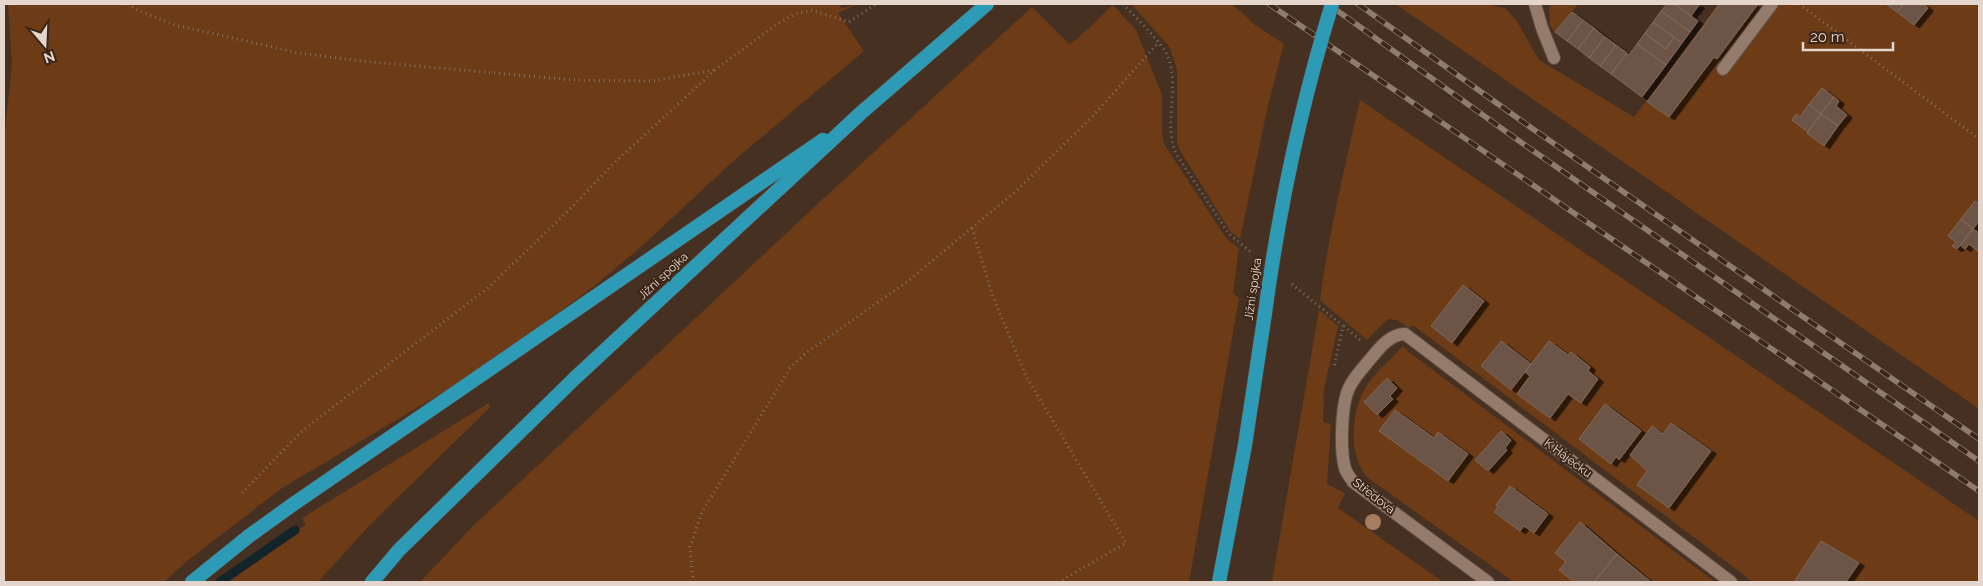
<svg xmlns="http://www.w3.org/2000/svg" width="1983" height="586" font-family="Raleway,sans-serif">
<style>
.green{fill:#6d3c17;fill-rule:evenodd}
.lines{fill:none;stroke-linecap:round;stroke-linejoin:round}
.stream{stroke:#13242a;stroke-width:9}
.building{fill:#6c5546;stroke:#816959;filter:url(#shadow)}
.service-casing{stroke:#5f4d41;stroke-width:14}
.minor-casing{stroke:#5f4d41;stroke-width:14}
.trunk-casing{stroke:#5f4d41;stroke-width:15}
.path{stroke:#826f63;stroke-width:3;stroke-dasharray:1 4;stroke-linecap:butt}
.service{stroke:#947b6b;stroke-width:12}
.minor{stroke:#947b6b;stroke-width:12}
.trunk{stroke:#2e9bb6;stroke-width:14}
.rail-casing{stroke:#8e7c70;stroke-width:5.5}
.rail{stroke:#3b2618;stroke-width:4;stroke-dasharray:11;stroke-linecap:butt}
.trunk-bridge-casing{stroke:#5f4d41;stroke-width:15;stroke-linecap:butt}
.trunk-bridge{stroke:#2e9bb6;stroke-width:14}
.tree{fill:#a87c5f}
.labels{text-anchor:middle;stroke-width:4;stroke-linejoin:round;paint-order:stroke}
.street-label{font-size:12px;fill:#e4d6cd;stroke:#3b2618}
</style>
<defs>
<filter id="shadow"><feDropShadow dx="5.5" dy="3" stdDeviation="0" flood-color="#0009"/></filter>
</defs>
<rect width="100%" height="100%" fill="#463022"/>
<path class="green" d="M8,4H840L841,8L858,4L838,13L864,51L731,163L642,246L592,288L477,372L282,488L187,561L164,582H4V139L12,64Z
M1131,4H1232L1255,25L1284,44L1268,105L1240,239L1231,232L1181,152L1177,143V71L1175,62L1169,46Z
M1396,4H1485L1505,8L1516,20L1539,60L1634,117L1718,4H1979V409Z
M1549,4H1578L1555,32L1550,26Z
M1113,5L1136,30L1162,95V132L1164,144L1224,235L1230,242L1239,248L1233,293L1239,298L1189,582H420L472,527L823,199L1032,7L1069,44L1077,39Z
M1360,100L1979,521V582H1846L1858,563L1821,541L1794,582H1753L1413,325L1409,328L1397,320L1388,319L1367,340L1320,300C1329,232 1345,166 1360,100ZM1500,341L1531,364L1549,341L1568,355L1571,352L1590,367L1588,371L1598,380L1581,403L1568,394L1550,418L1518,394L1530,376L1525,372L1511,390L1481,366ZM1605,405L1641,432L1620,459L1616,457L1611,463L1579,440ZM1672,423L1711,450L1669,508L1637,485L1647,471L1630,455L1652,426L1663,434Z
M1319,310L1338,326L1324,389L1323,422L1331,424L1327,484L1345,493L1338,508L1443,582H1272Z
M1403,346L1409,352L1715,582H1651L1617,554L1566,562L1560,570L1574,582H1514L1368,478C1348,456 1351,415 1364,390C1373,374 1390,360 1403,346ZM1501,431L1511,440L1488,471L1475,460ZM1438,432L1468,454L1448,481L1434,438ZM1510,486L1548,514L1534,533L1524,526L1520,531L1494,513L1498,507L1496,505Z
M489,403L490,407L370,525L318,582H220L271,545L306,525L302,518Z"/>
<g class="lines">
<path class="stream" d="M220,582L295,530"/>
</g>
<path class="building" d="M1667,4H1674L1698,21L1690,32L1661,11Z
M1674,4H1697L1699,5L1691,16Z
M1720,4H1758L1717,59L1714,57L1669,117L1647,102Z
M1886,4H1904L1897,12Z
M1904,4H1923L1928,8L1914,25L1897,12Z
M1661,11L1690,32L1682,43L1653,22Z
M1572,12L1583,20L1567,41L1555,32Z
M1583,20L1594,28L1578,49L1567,41Z
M1653,22L1674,37L1666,49L1645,33Z
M1594,28L1605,37L1589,58L1578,49Z
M1645,33L1666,49L1674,37L1682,43L1666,65L1637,44Z
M1605,37L1616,45L1600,66L1589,58Z
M1637,44L1666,65L1642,97L1611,74L1627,53L1629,55Z
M1616,45L1627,53L1611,74L1600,66Z
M1822,88L1834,97L1821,114L1809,104Z
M1834,97L1839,101L1836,106L1847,115L1838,126L1821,114Z
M1809,104L1821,114L1808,132L1792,120L1796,114L1800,117Z
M1821,114L1838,126L1824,146L1807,133Z
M1975,201L1979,204V221L1973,229L1961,219Z
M1961,219L1973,229L1957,249L1952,246L1956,242L1948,236Z
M1973,229L1979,233V252L1969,244L1965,249L1960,245Z
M1463,285L1484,301L1452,343L1431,326Z
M1501,341L1531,364L1511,390L1481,366Z
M1549,341L1568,355L1571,352L1590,367L1588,371L1598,379L1581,403L1568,394L1550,418L1517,394L1530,376L1525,372Z
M1387,378L1397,388L1390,396L1393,399L1377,415L1364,402Z
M1605,404L1641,431L1619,460L1616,457L1611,464L1579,439Z
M1395,410L1434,438L1438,432L1468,454L1448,481L1379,431Z
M1671,423L1711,451L1669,508L1637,485L1647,471L1630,455L1652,426L1663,434Z
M1501,431L1511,440L1505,448L1507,450L1488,471L1475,460Z
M1510,486L1548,514L1534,533L1524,526L1520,531L1494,512L1498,507L1496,505Z
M1580,522L1617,554L1594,582H1574L1559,570L1566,562L1555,553Z
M1821,541L1859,563L1846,582H1794Z
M1617,554L1651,582H1594Z"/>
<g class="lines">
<defs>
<path id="service" d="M1535,4L1542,28L1554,58
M1723,69L1772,4"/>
<path id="minor" d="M1488,582L1353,482C1350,477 1346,473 1345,468C1340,451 1341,405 1349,388C1354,377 1364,367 1372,357C1381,346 1391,334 1405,334L1731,582"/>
<path id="trunk" d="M192,582L249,536L292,505L823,140
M372,582L399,550L575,378L862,112L987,4
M1219,582L1245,445L1265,313"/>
</defs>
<use href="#service" class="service-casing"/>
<use href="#minor" class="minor-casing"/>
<use href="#trunk" class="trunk-casing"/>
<path class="path" d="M128,4L137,10L175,25L299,53L361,61L573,80L652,81L715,70
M1123,4C1135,17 1162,42 1168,57C1180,87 1163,123 1176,154L1229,234L1252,253
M1799,4L1979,139
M972,228L992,294L1026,376L1126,543L1059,582
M1292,284L1343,326L1334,367
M1344,326L1360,340
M242,493L302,431L489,287L569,210L613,164L716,69L777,24L795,14L811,10L849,22L876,4
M693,582L690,547L702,512L790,368L807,352L908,281L1015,192L1092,117L1158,43"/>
<use href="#service" class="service"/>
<use href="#minor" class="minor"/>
<use href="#trunk" class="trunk"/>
<defs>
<path id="rail" d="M1269,4L1979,491
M1328,4L1522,143L1979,461
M1358,4L1533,129L1979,439"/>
</defs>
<use href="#rail" class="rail-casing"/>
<use href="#rail" class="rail"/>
<defs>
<path id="trunk-bridge" d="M1265,313C1279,208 1301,105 1332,4"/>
</defs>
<use href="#trunk-bridge" class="trunk-bridge-casing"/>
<use href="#trunk-bridge" class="trunk-bridge"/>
</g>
<circle class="tree" cx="1373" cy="522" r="8"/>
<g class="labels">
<g class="street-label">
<text transform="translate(663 276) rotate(-43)" y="4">Jižní spojka</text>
<text transform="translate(1253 289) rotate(-82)" y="4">Jižní spojka</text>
<text transform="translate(1568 458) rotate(37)" y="4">K Háječku</text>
<text transform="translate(1374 496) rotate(38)" y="4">Středová</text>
</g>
</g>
<rect width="1983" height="586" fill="none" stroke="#e4d6cd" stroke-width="10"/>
<g transform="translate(45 45) rotate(161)" stroke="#3b2618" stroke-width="4" paint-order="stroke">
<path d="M0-4L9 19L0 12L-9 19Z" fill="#e4d6cd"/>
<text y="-8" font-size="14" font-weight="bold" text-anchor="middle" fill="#e4d6cd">N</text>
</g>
<path d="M1803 42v8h90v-8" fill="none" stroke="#e4d6cd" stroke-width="2.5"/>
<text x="1810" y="42" font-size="15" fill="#e4d6cd" stroke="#3b2618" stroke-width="4" paint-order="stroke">20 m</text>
</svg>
